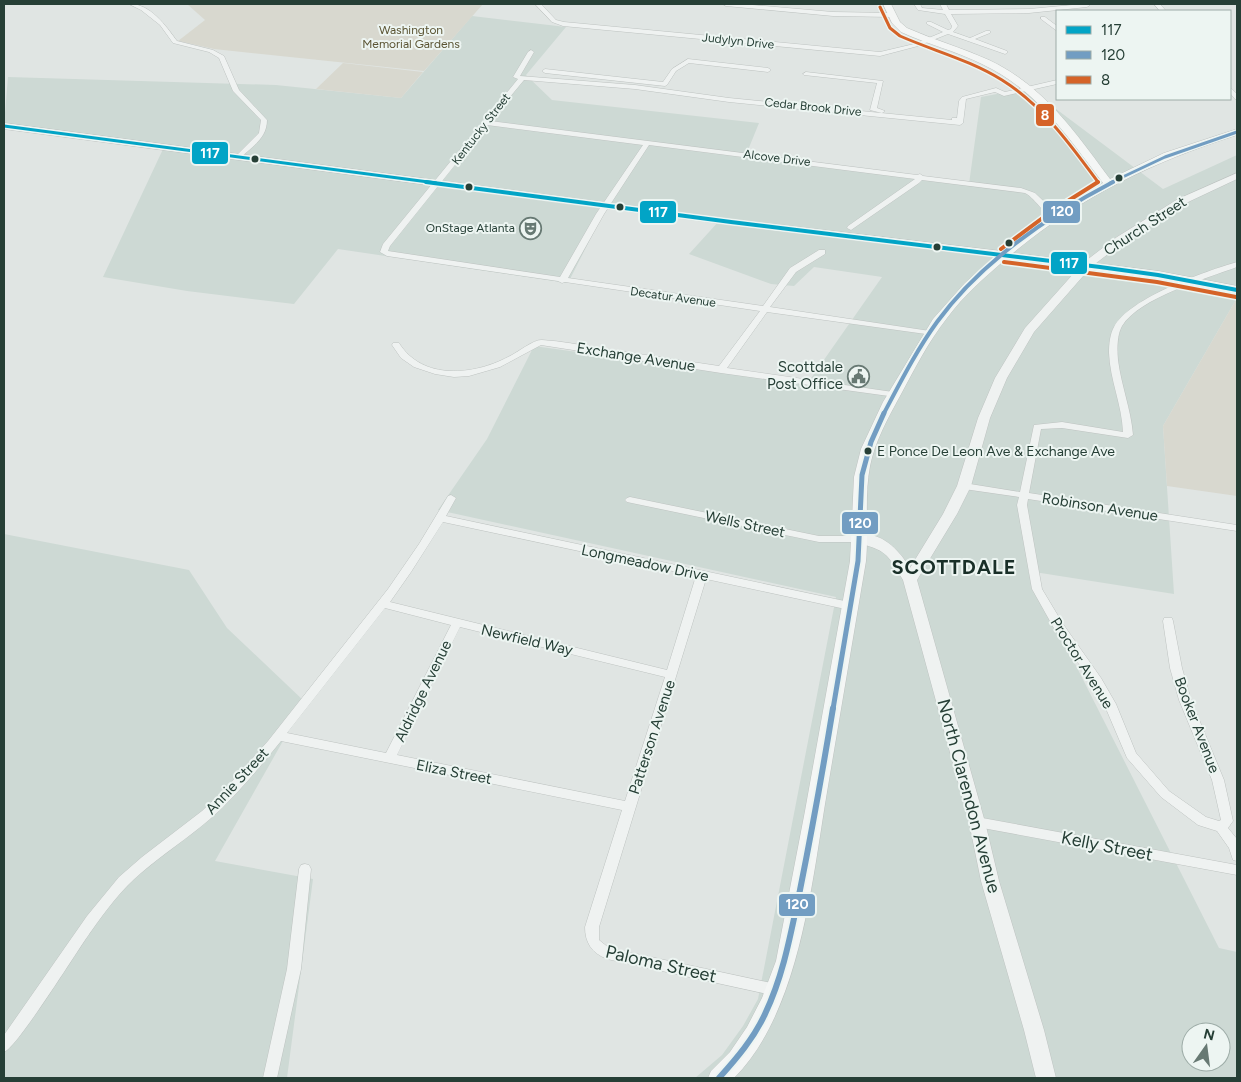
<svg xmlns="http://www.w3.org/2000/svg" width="1241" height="1082" font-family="Figtree,sans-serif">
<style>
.built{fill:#cdd9d4;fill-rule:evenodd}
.green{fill:#d8d8cf}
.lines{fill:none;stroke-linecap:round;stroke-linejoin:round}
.minor-casing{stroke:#bec3c1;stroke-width:1}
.tertiary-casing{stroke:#bec3c1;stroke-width:1}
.secondary-casing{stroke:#bec3c1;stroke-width:1}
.minor{fill:#eff2f1;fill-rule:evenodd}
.tertiary{fill:#eff2f1;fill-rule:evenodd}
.secondary{fill:#f4f6f5;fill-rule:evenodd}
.bus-1-far1-casing{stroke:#edf5f2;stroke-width:5.5}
.bus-1-casing{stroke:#edf5f2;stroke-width:7}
.bus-2-far3-casing{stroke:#edf5f2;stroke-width:5.5}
.bus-2-far2-casing{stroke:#edf5f2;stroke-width:7}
.bus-2-far1-casing{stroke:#edf5f2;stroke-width:9}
.bus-2-casing{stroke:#edf5f2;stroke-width:10}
.bus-3-far1-casing{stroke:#edf5f2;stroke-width:5.5}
.bus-3-casing{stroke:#edf5f2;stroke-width:7}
.bus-1-far1{stroke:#02a4c6;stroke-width:3}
.bus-1{stroke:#02a4c6;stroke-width:4}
.bus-2-far3{stroke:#729dc2;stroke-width:3}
.bus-2-far2{stroke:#729dc2;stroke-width:4}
.bus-2-far1{stroke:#729dc2;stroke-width:5}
.bus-2{stroke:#729dc2;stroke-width:6}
.bus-3-far1{stroke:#d56328;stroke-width:3}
.bus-3{stroke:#d56328;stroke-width:4}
.bus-dot{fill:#263f36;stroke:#edf5f2;stroke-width:2}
.labels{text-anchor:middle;stroke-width:4;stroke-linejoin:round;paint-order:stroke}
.far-park-label{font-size:12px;fill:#5b5433;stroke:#edf5f2}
.far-street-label{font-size:12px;fill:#263f36;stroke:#edf5f2}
.far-poi-label{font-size:12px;fill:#263f36;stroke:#edf5f2;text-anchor:end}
.bus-label{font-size:14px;fill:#263f36;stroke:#edf5f2;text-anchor:start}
.street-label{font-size:15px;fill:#263f36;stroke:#edf5f2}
.poi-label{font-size:15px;fill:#263f36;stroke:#edf5f2;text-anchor:end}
.near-street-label{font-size:18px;fill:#263f36;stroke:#edf5f2}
.district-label{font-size:20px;font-weight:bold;letter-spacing:1px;fill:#192f28;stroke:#edf5f2}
.line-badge{stroke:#edf5f2;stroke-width:2}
.badge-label{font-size:14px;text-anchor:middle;font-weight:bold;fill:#fff}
</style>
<rect width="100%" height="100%" fill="#e0e5e3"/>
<path class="built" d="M472,16L566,27L526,75L552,100L759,123L746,155L969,184L981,97L1028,88L1163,189L1237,155V298L1163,426L1174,594L1028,571L1219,948L1237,952V1078H695L722,1055L743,1026L758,999L836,597L438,510L487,439L534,346L807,384L882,277L814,267L794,286L771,284L689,254L719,221L607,206L568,283L338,249L294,304L187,291L103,277L164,147L4,125L8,77L276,85L401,98ZM1191,1032H1221V1062H1191Z
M4,534L189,570L227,628L305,702L215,861L313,879L287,1078H4Z"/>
<path class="green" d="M187,4H483L424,71L214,49L178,41L205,20Z
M343,63L423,72L401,98L316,89Z
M1237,298V496L1167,486L1163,426Z"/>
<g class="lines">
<defs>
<path id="minor" d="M129,4C150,3 166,26 177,41L213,50L224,56L239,90L267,120C267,138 253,146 240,158L235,157L259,133L261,120L233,91L219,58L209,52L173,43L160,25L141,10Z
M535,4H541L556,20L564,22L880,52L914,44L943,32L927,24V22H931L948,30L951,29L952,26L945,14L918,10L914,4H920L922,8L943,10L940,4H946L949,10L1029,9L1083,4L1090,5L1087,7L1029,13L951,14L958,26L953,32L970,38L986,31H990V33L975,39L1007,51V53L1005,54L948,34L918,46L880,56L563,26L552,22Z
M723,4H741L833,12L892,13L895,15L892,17L833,16L726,6Z
M1154,4H1160L1166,11H1160Z
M1041,17H1045L1057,26V31L1041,19Z
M531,50L534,52L520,76L635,85L729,98L952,120V118H957L959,101L962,97L996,88L1005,92L1057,80V84L1004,96L995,92L966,99L963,123L960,125L729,102L635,89L524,80L490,121L917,175L920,174L923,176L1021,188L1035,193L1060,217L1059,219C1045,219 1037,199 1025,193L922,180L919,183L851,230L847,228L848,226L915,179L649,145L604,214L568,278L763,306L790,268L819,250H825V254L796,272L770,307L930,331H933V335L767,312L727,368L893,392L896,393L897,395L896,397L721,373L541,345L500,367L469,376L454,377L435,374L414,367L401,358L392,345L393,343H399C423,381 474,375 508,357C517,353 534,339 542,340C561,341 580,345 599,348C639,354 679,360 719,366L760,311L565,282L562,283L558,281L387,256L380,252L383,244L518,79L513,77L528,52ZM487,125L643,145L596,214L560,277L388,251L390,246Z
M688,59L768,68L771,70L768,72L689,63L676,71L667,85L665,86L545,73L542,71L545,69L663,82L672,69Z
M806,72L883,81L877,108L885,111L882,113L870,110L877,83L804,75L803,74Z
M1230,87L1237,94V100L1235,99L1230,93Z
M1237,262V267C1207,278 1139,298 1122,326C1117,335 1117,349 1118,360C1121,385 1131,409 1133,435L1128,438L1062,428L1041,429L1029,493L1237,525V531L1028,499L1027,505L1042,589L1063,624L1101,678L1116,704L1136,753L1169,791L1206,817L1219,821L1221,820L1212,780L1179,700L1170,668L1163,621L1164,618H1172L1173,621L1182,668L1191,700L1224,780L1233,821L1228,828L1237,839V861L1233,860L1229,848L1217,831L1198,825L1161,797L1127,758L1104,704L1093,684L1055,630L1032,589L1017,505L1019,497L964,489L959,486L964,483L1020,492L1034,425L1062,422L1123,432C1122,405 1110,380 1109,353C1109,344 1110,334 1114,327C1129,298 1206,271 1237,262Z
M451,495L456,498L446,516L854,603L855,606L850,610L706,579L599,927V940L609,948L776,984L781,986L783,990L781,994L776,996L607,959C592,953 585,943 585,927L622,810L281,741C259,768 236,796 210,819C188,838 163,854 141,873C122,889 106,910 92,930C78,949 17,1048 4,1052V1035L87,916L119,877L142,857L202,811L228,786L268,741L388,589L419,544L448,496ZM443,522L696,576L667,670L390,602L411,572ZM385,608L451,625L386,753L287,733ZM460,627L665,677L625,801L397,755Z
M630,497L819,536H860L865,539L860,542H819L627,502L625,500L627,498Z
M977,817L1237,865V875L977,827L973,826L971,822L973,818Z
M305,864L309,865L311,869L301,969L277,1078H263L287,969L299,869L301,865Z"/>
<path id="tertiary" d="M1237,173V179L1186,203L1125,241L1091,267L1034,332L1007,378L990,418L971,486L957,514L917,580L985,822L999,881L1044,1030L1056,1078H1036L1024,1030L981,881L969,822L903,580C886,552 887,551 855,542L853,539L855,536C880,529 899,550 910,568L943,514L957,486L978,418L995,378L1025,328L1083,263L1117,237L1178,199Z"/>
<path id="secondary" d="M883,4H891L900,22L907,28C934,40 963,48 989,60C1044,86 1075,132 1110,179L1164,153L1237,129V135C1152,162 1082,196 1013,253L1158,271L1237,286V294L1158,279L1006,259C985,277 963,296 947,318C928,342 914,370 900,396C888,418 875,441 870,466C864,497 869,529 866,561C853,638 840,715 827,792C812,881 800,1012 734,1078H708L711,1071L730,1052L747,1027L762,998L776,961L805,811L850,561L854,477L861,449L883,402L933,319L965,283L994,257L731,225L4,129V123L731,219L1001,251L1037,224L1103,183C1067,136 1037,90 982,64C956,51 927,44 901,32L892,23Z"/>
</defs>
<use href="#minor" class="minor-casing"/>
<use href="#tertiary" class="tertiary-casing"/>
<use href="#secondary" class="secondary-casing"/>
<use href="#minor" class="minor"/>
<use href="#tertiary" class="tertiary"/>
<use href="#secondary" class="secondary"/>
<defs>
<path id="bus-1-far1" d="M4,126L436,183"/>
<path id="bus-1" d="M426,182L731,222L1100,267L1158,275L1237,290"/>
<path id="bus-2-far3" d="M1110,183L1165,157L1237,132"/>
<path id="bus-2-far2" d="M883,415C900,383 916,351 937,322C981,262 1048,216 1113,182"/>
<path id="bus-2-far1" d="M833,709L858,561L862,475L871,442L884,413"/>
<path id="bus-2" d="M719,1078C737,1058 754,1038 765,1014C784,974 791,932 800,890C812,830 823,769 833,708"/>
<path id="bus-3-far1" d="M880,7L890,28L900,36C934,51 970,60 1002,80C1042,105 1070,144 1098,182L1096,183"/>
<path id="bus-3" d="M1001,249L1052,211L1098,182
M1004,262L1157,282L1236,297"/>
</defs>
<use href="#bus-1-far1" class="bus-1-far1-casing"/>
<use href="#bus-1" class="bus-1-casing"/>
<use href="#bus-2-far3" class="bus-2-far3-casing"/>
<use href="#bus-2-far2" class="bus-2-far2-casing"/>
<use href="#bus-2-far1" class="bus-2-far1-casing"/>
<use href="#bus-2" class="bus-2-casing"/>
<use href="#bus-3-far1" class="bus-3-far1-casing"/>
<use href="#bus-3" class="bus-3-casing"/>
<use href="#bus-1-far1" class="bus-1-far1"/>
<use href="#bus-1" class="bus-1"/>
<use href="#bus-2-far3" class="bus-2-far3"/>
<use href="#bus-2-far2" class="bus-2-far2"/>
<use href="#bus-2-far1" class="bus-2-far1"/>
<use href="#bus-2" class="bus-2"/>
<use href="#bus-3-far1" class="bus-3-far1"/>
<use href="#bus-3" class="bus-3"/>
</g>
<defs>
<symbol id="theatre-ring" viewBox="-11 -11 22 22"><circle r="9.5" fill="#edf5f2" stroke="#677973" stroke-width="1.5"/><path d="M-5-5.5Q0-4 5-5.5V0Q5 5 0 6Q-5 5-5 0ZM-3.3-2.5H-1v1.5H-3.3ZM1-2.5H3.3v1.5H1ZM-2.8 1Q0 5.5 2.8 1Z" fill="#677973"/></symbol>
<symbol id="civic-ring" viewBox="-11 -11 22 22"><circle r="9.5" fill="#edf5f2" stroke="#677973" stroke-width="1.5"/><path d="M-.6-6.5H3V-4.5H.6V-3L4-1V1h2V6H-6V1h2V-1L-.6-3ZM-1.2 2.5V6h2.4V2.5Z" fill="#677973"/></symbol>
</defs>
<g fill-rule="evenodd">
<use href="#theatre-ring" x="518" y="216" width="25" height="25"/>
<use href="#civic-ring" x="846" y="364" width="25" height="25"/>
</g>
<g class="bus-dot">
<circle cx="255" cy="159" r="4.5"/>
<circle cx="1119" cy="178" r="4.5"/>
<circle cx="469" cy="187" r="4.5"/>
<circle cx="620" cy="207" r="4.5"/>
<circle cx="1009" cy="243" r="4.5"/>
<circle cx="937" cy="247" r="4.5"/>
<circle cx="868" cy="451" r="4.5"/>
</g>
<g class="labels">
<g class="far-park-label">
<text x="411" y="34">Washington<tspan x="411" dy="14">Memorial Gardens</tspan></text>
</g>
<g class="far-street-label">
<text transform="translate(738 41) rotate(6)" y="4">Judylyn Drive</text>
<text transform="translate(813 107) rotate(6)" y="4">Cedar Brook Drive</text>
<text transform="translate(481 129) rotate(-52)" y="4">Kentucky Street</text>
<text transform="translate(777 158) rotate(7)" y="4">Alcove Drive</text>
<text transform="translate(673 297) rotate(8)" y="4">Decatur Avenue</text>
</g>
<g class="far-poi-label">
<text x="515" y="232">OnStage Atlanta</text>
</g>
<g class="bus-label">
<text x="877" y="456">E Ponce De Leon Ave &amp; Exchange Ave</text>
</g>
<g class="street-label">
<text transform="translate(1145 226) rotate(-33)" y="5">Church Street</text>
<text transform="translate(636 357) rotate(9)" y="5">Exchange Avenue</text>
<text transform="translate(1100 507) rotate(9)" y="5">Robinson Avenue</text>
<text transform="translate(745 524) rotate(12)" y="5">Wells Street</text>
<text transform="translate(645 563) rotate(12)" y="5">Longmeadow Drive</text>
<text transform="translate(527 640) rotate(13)" y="5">Newfield Way</text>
<text transform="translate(1082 663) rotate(58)" y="5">Proctor Avenue</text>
<text transform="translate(423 691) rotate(-64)" y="5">Aldridge Avenue</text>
<text transform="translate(1197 725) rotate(69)" y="5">Booker Avenue</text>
<text transform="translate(652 737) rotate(-72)" y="5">Patterson Avenue</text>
<text transform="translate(454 772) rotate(11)" y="5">Eliza Street</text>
<text transform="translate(237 781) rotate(-47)" y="5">Annie Street</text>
</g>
<g class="poi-label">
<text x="843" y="372">Scottdale<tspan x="843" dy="17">Post Office</tspan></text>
</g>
<g class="near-street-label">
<text transform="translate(969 796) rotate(75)" y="6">North Clarendon Avenue</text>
<text transform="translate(1107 846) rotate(11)" y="6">Kelly Street</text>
<text transform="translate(661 964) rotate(13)" y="6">Paloma Street</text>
</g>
<g class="district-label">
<text x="954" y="574">SCOTTDALE</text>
</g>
</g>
<g class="line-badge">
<rect x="1035" y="103" width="20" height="24" rx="5" fill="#d56328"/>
<rect x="191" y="141" width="38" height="24" rx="5" fill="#02a4c6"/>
<rect x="1042" y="200" width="39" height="24" rx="5" fill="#729dc2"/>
<rect x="639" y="200" width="38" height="24" rx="5" fill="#02a4c6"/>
<rect x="1050" y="251" width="38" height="24" rx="5" fill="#02a4c6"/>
<rect x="841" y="511" width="38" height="24" rx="5" fill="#729dc2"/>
<rect x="778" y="893" width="38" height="24" rx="5" fill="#729dc2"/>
</g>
<g class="badge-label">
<text x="1045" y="120">8</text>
<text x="210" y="158">117</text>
<text x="1062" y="216">120</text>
<text x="658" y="217">117</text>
<text x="1069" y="268">117</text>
<text x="860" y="528">120</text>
<text x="797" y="909">120</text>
</g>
<rect width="1241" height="1082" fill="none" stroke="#263f36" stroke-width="10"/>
<rect x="1056" y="10" width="175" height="90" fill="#edf5f2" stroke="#9daca7"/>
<rect x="1066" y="26" width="25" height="8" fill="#02a4c6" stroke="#9daca7"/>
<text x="1101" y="35" font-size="15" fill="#263f36">117</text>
<rect x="1066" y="51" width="25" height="8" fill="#729dc2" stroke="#9daca7"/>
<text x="1101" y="60" font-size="15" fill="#263f36">120</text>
<rect x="1066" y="76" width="25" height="8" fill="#d56328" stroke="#9daca7"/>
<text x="1101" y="85" font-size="15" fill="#263f36">8</text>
<g transform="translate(1206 1047) rotate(14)"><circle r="24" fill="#edf5f2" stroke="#9daca7"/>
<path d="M0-4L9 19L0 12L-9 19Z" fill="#677973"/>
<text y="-8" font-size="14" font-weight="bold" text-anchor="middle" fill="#263f36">N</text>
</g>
</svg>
